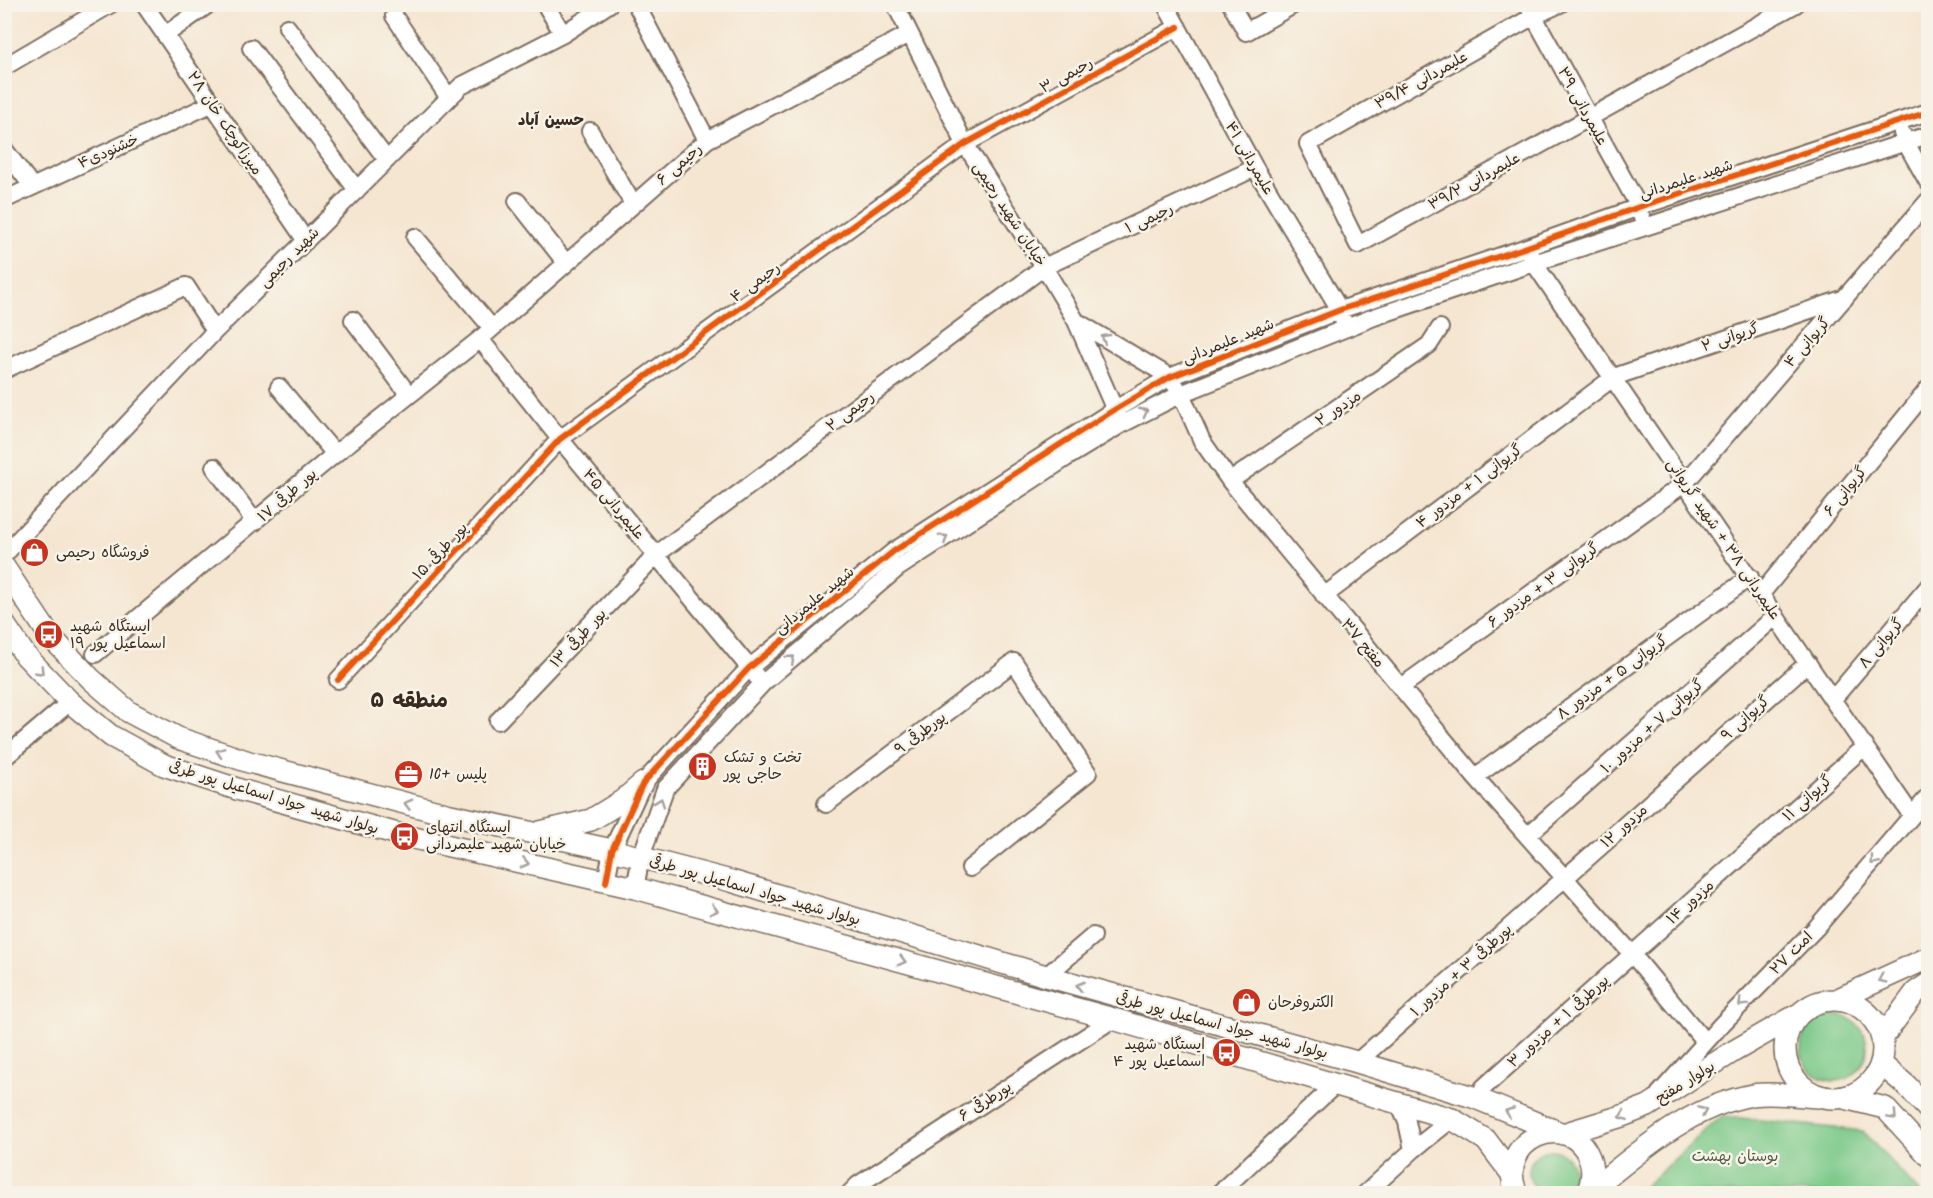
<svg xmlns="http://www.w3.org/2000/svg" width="1933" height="1198" font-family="Kalam,'Playpen Sans Arabic',sans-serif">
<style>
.green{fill:#7bc989;stroke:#5b7a54;stroke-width:1.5}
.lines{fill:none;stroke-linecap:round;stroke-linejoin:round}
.minor-casing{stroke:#7c6c5d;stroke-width:20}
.major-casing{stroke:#7c6c5d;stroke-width:24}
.minor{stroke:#fff;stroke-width:16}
.major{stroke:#fff;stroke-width:21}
.cycleway-casing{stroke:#f7f3e8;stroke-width:10}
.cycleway{stroke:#e8590c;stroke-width:6}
.oneway{stroke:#a79f9a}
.labels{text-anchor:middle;stroke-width:5;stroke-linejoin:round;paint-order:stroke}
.street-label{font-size:15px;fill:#3b2a1e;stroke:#f7f3e8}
.poi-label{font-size:15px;fill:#3b2a1e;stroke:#f7f3e8;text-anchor:start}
.park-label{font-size:15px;fill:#4e5a3e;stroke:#f7f3e8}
.neighbourhood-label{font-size:16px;font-weight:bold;fill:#3b2a1e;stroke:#f7f3e8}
.district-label{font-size:21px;font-weight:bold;fill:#3b2a1e;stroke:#f7f3e8}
</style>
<rect width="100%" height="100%" fill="#f7f3e8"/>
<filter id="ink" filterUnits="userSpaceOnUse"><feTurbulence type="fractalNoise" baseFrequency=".0167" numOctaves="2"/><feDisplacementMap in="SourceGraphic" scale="12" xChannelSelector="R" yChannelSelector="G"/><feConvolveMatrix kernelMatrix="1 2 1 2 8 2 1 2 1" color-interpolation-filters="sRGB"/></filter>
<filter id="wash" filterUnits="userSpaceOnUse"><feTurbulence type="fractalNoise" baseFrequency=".008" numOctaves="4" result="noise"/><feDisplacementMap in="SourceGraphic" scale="24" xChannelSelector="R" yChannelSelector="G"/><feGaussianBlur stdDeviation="1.35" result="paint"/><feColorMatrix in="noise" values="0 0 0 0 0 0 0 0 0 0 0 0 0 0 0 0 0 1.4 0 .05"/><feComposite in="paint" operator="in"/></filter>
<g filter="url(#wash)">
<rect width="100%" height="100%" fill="#f5e6d1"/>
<path class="green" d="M1801 1048a33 33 0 1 1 66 0a33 33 0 1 1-66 0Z
M1722,1116L1862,1131L1920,1193H1637Z
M1529 1172a22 22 0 1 1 44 0a22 22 0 1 1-44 0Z"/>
</g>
<g filter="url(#ink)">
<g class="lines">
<defs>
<path id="minor" d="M144,4L306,241
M545,4L563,34
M636,4L707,140
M895,4L965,144L1044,267L1076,321L1118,417
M1165,4L1255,168L1340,310L1343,320
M1231,4L1246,32L1295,4
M1527,4L1639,207L1642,218
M1560,4L1534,16L1308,144L1358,245L1796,4
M394,16L449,98
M287,27L387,160
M165,35L209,4
M251,48L357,190
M4,67L111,4
M590,131L633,204
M1902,133L1906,143L1928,182
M4,149L32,186
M4,200L211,104
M517,201L566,263
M415,237L492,328
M1530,254L1534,263L1912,816
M353,320L409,395
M1076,321L1170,377L1181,394L1202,441L1230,481L1475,777L1632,954L1705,1042
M480,339L560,439L757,677
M4,370L186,286L215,331
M279,387L335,454
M214,467L255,522
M1230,481L1429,345L1440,328
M4,555L215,331L461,86L563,34L609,4
M1761,594L1928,389
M1324,596L1614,377L1845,298
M95,654L335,454L480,339L707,140L909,34
M338,680L560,439L965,144L1178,27
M1401,687L1685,483L1928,201
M1833,699L1928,587
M498,721L657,554L1044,267L1255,168
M4,758L70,702
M1475,777L1750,577
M826,804L1014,662L1088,773L970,868
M1527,836L1776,616
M606,882L612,850L643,783L749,668L894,551L1114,410L1170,377L1340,310L1527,247L1639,207L1928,112
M635,888L641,857L665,789L763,683L898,568L1066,458L1122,424L1181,394L1374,317L1534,263L1928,135
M1046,976L1093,936
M1357,1062L1808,663
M1483,1088L1865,746
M1659,1094L1721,1025L1816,928L1928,797
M1399,1104L1407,1122L1413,1150
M849,1194L858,1185L1113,1019
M1218,1194L1334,1086
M1365,1194L1413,1150L1452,1119"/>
<path id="major" d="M4,567L49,635L91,679L129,712L178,738L249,762L446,814L612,850L731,881L1046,976L1357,1062L1473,1097L1563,1134
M4,624L25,655L70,702L111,736L164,765L240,790L405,836L635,888L1113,1019L1452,1119L1486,1140L1511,1173
M540,832L591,820L622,801L643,783
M1785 1049a49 49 0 1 1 98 0a49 49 0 1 1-98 0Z
M1836,1000L1928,958
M1882,1038L1916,992L1928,984
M1881,1064L1907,1086L1928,1109
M1845,1098L1885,1108L1928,1155
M1563,1134L1622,1116L1648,1106L1734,1051L1797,1015
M1517,1194C1493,1139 1569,1108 1589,1157C1594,1170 1592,1182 1587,1194
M1587,1194C1637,1154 1688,1106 1753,1095C1773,1092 1797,1096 1818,1097"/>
</defs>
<use href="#minor" class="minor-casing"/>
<use href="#major" class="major-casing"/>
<use href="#minor" class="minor"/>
<use href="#major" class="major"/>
<defs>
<path id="cycleway" d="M338,680L560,439L965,144L1178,27
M606,882L612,850L643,783L749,668L894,551L1114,410L1170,377L1340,310L1527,247L1639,207L1928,112"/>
</defs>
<use href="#cycleway" class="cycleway-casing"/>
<use href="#cycleway" class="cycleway"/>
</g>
<defs><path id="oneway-chevron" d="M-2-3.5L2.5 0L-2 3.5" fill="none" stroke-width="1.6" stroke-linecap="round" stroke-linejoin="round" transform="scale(1.5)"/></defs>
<g class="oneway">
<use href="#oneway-chevron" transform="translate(1105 338) rotate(-149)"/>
<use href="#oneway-chevron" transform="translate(1144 412) rotate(-28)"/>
<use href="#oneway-chevron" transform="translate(944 538) rotate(-33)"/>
<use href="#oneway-chevron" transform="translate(791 659) rotate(-41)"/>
<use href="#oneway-chevron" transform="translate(40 671) rotate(46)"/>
<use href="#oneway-chevron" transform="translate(220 752) rotate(-161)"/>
<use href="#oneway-chevron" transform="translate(660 802) rotate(-71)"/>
<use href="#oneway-chevron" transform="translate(408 804) rotate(-165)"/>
<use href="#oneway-chevron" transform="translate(1874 861) rotate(131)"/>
<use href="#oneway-chevron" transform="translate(525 863) rotate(13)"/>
<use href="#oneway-chevron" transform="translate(714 910) rotate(15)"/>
<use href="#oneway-chevron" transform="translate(902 961) rotate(15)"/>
<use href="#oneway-chevron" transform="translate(1882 979) rotate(156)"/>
<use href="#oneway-chevron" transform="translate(1080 986) rotate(-165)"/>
<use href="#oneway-chevron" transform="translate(1742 1003) rotate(135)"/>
<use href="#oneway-chevron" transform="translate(1703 1111) rotate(-25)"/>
<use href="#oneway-chevron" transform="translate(1509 1112) rotate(-158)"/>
<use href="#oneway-chevron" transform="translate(1623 1116) rotate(160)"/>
<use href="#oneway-chevron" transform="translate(1893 1116) rotate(47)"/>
</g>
</g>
<defs>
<symbol id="shop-disc" viewBox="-11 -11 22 22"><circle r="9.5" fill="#c8321e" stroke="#f7f3e8"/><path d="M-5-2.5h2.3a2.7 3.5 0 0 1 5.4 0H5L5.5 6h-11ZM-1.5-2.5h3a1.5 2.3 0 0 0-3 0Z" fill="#fff"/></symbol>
<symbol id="bus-disc" viewBox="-11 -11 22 22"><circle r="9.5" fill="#c8321e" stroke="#f7f3e8"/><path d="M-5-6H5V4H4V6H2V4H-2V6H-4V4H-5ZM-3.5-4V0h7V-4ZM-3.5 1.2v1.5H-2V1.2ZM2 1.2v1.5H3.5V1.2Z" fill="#fff"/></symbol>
<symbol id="building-disc" viewBox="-11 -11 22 22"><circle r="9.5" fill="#c8321e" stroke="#f7f3e8"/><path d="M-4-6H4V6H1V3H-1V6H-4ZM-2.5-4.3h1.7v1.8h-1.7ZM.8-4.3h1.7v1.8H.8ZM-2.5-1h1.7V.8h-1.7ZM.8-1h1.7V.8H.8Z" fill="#fff"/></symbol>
<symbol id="office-disc" viewBox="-11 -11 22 22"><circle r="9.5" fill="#c8321e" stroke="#f7f3e8"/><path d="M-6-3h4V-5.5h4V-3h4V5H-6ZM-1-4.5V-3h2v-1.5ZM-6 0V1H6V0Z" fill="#fff"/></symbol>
</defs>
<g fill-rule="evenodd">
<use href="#shop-disc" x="18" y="536" width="33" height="33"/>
<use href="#bus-disc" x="32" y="618" width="33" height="33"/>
<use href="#building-disc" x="686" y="750" width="33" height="33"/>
<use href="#office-disc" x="392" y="758" width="33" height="33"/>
<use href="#bus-disc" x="388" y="820" width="33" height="33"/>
<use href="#shop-disc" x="1230" y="986" width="33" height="33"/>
<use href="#bus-disc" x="1210" y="1036" width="33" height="33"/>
</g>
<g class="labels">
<g class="street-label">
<text transform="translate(1066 75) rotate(-29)" y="5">رحیمی ۳</text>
<text transform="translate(1421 80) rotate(-29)" y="5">علیمردانی ۳۹/۴</text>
<text transform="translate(1583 106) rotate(61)" y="5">علیمردانی ۳۹</text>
<text transform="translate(225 123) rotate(56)" y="5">میرزاکوچک خان ۲۸</text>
<text transform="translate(108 151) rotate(-24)" y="5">خشنودی۴</text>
<text transform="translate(1250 158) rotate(60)" y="5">علیمردانی ۴۱</text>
<text transform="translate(679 164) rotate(-41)" y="5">رحیمی ۶</text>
<text transform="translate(1686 179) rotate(-18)" y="5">شهید علیمردانی</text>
<text transform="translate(1474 181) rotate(-29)" y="5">علیمردانی ۳۹/۲</text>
<text transform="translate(1010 214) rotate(57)" y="5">خیابان شهید رحیمی</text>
<text transform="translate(1149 218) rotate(-25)" y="5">رحیمی ۱</text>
<text transform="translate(289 257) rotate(-45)" y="5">شهید رحیمی</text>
<text transform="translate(755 282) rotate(-36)" y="5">رحیمی ۴</text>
<text transform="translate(1730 337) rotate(-19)" y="5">گریوانی ۲</text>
<text transform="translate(1228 341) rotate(-22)" y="5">شهید علیمردانی</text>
<text transform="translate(1807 342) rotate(-49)" y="5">گریوانی ۴</text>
<text transform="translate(1338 408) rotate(-34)" y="5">مزدور ۲</text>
<text transform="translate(850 411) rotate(-37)" y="5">رحیمی ۲</text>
<text transform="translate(1469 486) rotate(-37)" y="5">گریوانی ۱ + مزدور ۴</text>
<text transform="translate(1845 491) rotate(-51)" y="5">گریوانی ۶</text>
<text transform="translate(287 495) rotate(-41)" y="5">پور طرقی ۱۷</text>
<text transform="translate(614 504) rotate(50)" y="5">علیمردانی ۴۵</text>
<text transform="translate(1724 539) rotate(56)" y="5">علیمردانی ۳۸ + شهید گریوانی</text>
<text transform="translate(440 551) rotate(-47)" y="5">پور طرقی ۱۵</text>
<text transform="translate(1543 585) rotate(-36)" y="5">گریوانی ۳ + مزدور ۶</text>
<text transform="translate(814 600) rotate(-39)" y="5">شهید علیمردانی</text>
<text transform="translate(578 638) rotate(-47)" y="5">پور طرقی ۱۳</text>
<text transform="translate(1363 643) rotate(50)" y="5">مفتح ۳۷</text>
<text transform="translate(1881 643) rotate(-50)" y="5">گریوانی ۸</text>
<text transform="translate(1612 677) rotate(-36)" y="5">گریوانی ۵ + مزدور ۸</text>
<text transform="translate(1745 718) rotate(-42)" y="5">گریوانی ۹</text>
<text transform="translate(1652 726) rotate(-42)" y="5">گریوانی ۷ + مزدور ۱۰</text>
<text transform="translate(920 733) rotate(-37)" y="5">پورطرقی ۹</text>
<text transform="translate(274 797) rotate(17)" y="5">بولوار شهید جواد اسماعیل پور طرقی</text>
<text transform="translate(1807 798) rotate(-42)" y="5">گریوانی ۱۱</text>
<text transform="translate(1624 826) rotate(-42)" y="5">مزدور ۱۲</text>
<text transform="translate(755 890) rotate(16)" y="5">بولوار شهید جواد اسماعیل پور طرقی</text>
<text transform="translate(1690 902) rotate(-42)" y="5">مزدور ۱۴</text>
<text transform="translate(1791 953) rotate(-45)" y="5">امت ۲۷</text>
<text transform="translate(1461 970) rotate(-42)" y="5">پورطرقی ۳ + مزدور ۱</text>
<text transform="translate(1558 1021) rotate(-42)" y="5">پورطرقی ۱ + مزدور ۳</text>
<text transform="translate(1222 1025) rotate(15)" y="5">بولوار شهید جواد اسماعیل پور طرقی</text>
<text transform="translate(1685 1082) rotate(-32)" y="5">بولوار مفتح</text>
<text transform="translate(985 1101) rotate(-33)" y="5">پورطرقی ۶</text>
</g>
<g class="poi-label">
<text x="56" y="557">فروشگاه رحیمی</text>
<text x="70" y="631">ایستگاه شهید<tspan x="70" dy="17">اسماعیل پور ۱۹</tspan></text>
<text x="724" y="762">تخت و تشک<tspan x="724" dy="17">حاجی پور</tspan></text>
<text x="429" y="779">پلیس +10</text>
<text x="426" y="832">ایستگاه انتهای<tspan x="426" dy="17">خیابان شهید علیمردانی</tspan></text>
<text x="1268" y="1007">الکتروفرحان</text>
<text x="1205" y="1049" text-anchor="end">ایستگاه شهید<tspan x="1205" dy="17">اسماعیل پور ۴</tspan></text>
</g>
<g class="park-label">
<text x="1735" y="1161">بوستان بهشت</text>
</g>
<g class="neighbourhood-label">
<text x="551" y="125">حسین آباد</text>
</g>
<g class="district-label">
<text x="409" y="707">منطقه ۵</text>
</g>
</g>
<rect width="1933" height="1198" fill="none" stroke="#f7f3e8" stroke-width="24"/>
</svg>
